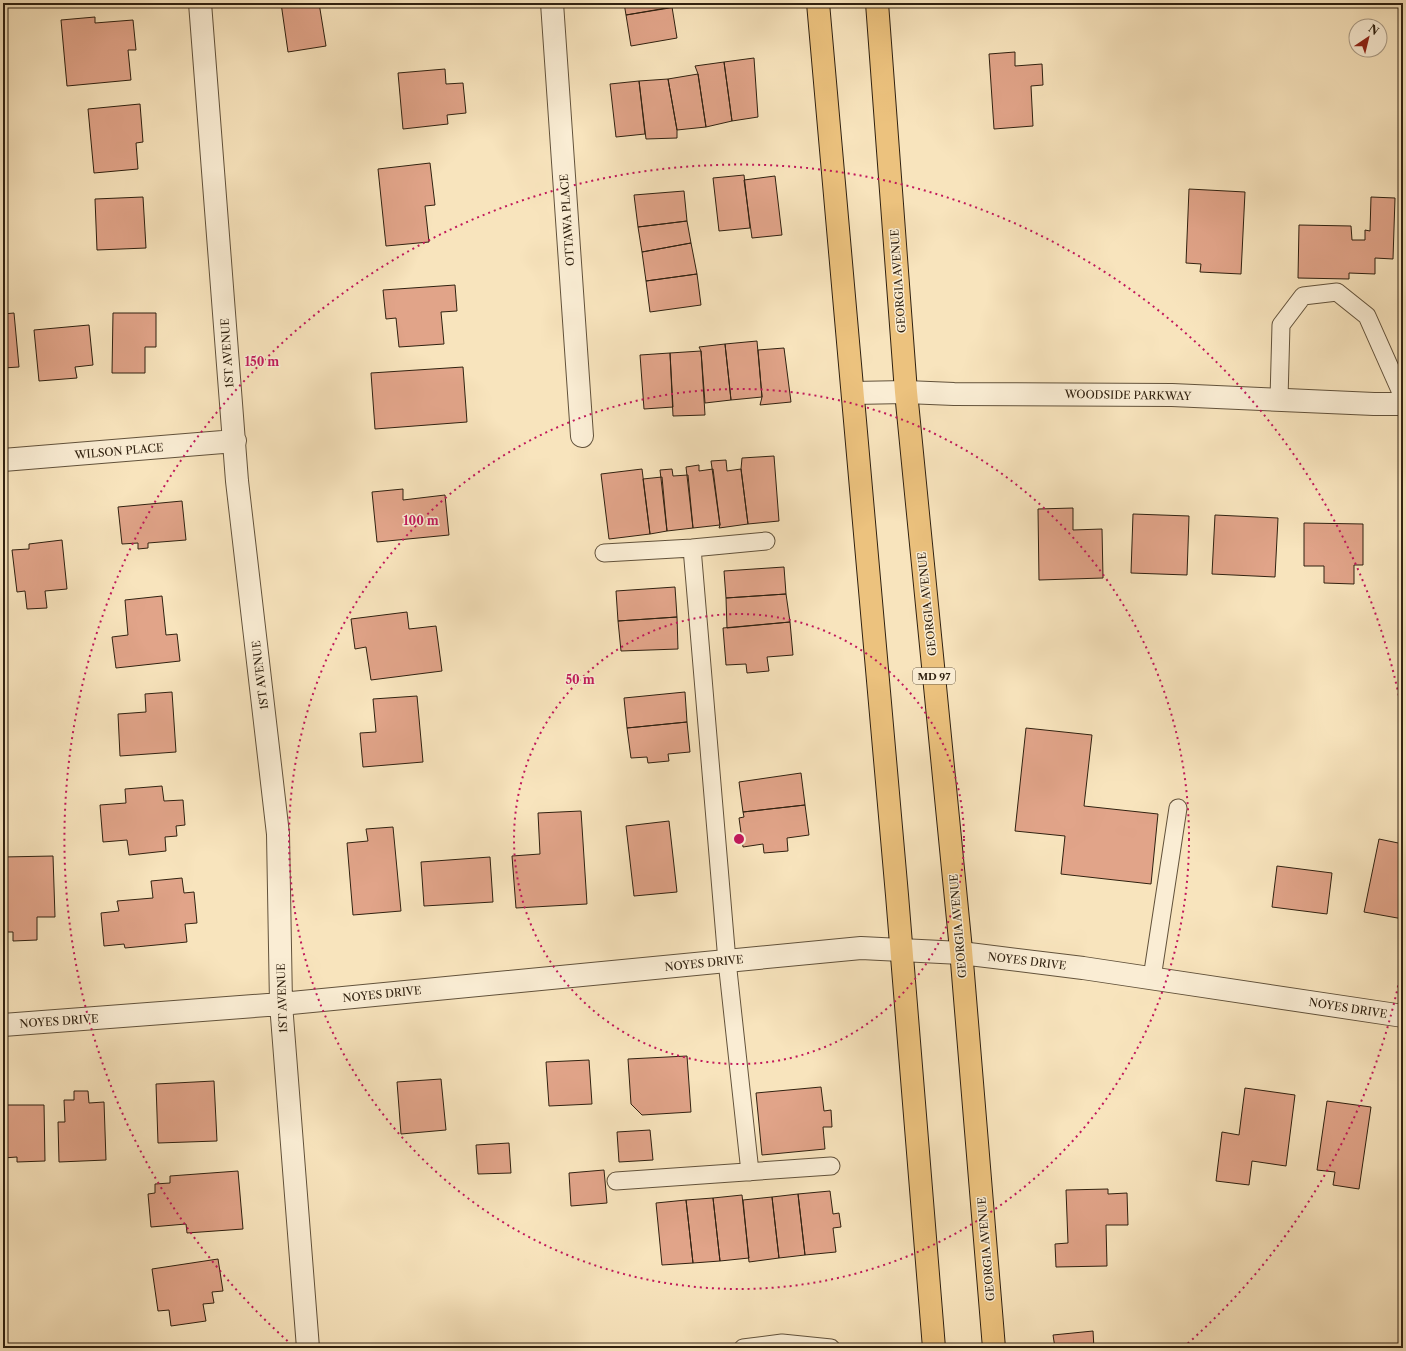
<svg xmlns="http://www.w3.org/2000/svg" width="1406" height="1351" font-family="'Libre Caslon Text',serif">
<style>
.building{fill:#e1a489;stroke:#302110}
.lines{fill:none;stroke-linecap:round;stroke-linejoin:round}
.lane-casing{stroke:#62523b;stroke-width:19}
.street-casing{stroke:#62523b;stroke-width:24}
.primary-casing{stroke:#302110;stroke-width:24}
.lane{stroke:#faedd4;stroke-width:17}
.street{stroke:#faedd4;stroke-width:22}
.primary{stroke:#ecc27e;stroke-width:22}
.ring{fill:none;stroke:#c2185b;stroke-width:2;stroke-dasharray:2 4}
.labels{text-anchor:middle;stroke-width:3;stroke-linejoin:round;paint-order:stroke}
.shield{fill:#faedd4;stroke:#6d5e4b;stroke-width:1}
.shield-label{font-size:10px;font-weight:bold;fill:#302110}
.street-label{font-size:11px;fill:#302110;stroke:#faedd4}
.centre{fill:#c2185b;stroke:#faedd4;stroke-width:2}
.ring-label{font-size:12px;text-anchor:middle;font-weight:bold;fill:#c2185b;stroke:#faedd4;stroke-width:3;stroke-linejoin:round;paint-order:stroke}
</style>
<rect width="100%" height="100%" fill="#f8e4bd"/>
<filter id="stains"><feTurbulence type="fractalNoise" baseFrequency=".005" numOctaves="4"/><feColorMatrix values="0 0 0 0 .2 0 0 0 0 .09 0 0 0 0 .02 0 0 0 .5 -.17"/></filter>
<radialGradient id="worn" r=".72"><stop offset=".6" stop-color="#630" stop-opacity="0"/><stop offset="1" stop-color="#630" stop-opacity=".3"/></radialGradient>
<path class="building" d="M281,3H319L326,46L288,52Z
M624,3H682V6L626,15Z
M672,7L677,38L631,46L626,15Z
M95,17V23L133,20L136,50H128L131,80L67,86L61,20Z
M1015,52V66L1042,64L1043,85L1031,86L1033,126L994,129L989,54Z
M754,58L758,117L732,121L724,62Z
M724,62L732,121L706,127L698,74L695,66Z
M445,69L446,84L463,83L466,113L447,115L448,124L403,129L398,73Z
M698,74L706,127L677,130L668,79Z
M668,79L677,130V138L646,139L639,81Z
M639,81L645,134L616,137L610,84Z
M140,104L143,142L136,143L138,169L94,173L88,109Z
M430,163L435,205L425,206L429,242L386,246L378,169Z
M744,175L750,228L719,231L713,178Z
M775,176L782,235L752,238L744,180Z
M1189,189L1245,192L1241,274L1200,272L1201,264L1186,263Z
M684,191L687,221L638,227L634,195Z
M143,197L146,248L97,250L95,199Z
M1371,197L1395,198L1393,259L1375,258V274L1349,273V279L1298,278L1299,225L1351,226L1352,240H1365V230L1370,231Z
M687,221L691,243L642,252L638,227Z
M691,243L697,274L646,281L642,252Z
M697,274L701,305L650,312L646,281Z
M455,285L457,311L441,312L444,344L399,347L396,318L386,319L383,290Z
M14,313L19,367L3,368V314Z
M113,313H156V347H145V373H112Z
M89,325L93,365L75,367L77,378L39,381L34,330Z
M757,341L762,397L731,400L725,344Z
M725,344L731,400L705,403L701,351L699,347Z
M784,348L791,402L760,405L762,397L758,350Z
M701,351L705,415L673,416L670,353Z
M670,353L673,407L644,409L640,355Z
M463,367L467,422L375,429L371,373Z
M774,456L779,521L748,524L741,469L742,458Z
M726,460L727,471L741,469L748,524L719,528L720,525L711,461Z
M699,465V471L713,469L720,525L693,528L686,467Z
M642,469L650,534L609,539L601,474Z
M672,469L673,476L688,475L693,528L667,531L660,470Z
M662,477L667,531L650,534L643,479Z
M403,489V500L445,495L449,535L377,542L372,492Z
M182,501L186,540L148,543V548L138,549V543L122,544L118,507Z
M1073,508V530L1102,529L1103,578L1039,580L1038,509Z
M1133,514L1189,516L1187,575L1131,573Z
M1215,515L1278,518L1275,577L1212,574Z
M1304,523L1363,524V565H1354V584L1324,583V566H1304Z
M62,540L67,589L45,591L47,608L27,609L25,591L17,592L12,550L29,549V544Z
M784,567L786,594L726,598L724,571Z
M675,587L677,617L618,621L616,591Z
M786,594L790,622L727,628L726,598Z
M162,596L166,635L177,634L180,661L116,668L112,637L128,635L125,600Z
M407,612L409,629L436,626L442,671L371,680L366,647L355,649L351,619Z
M677,617L678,649L621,651L618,621Z
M790,622L793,655L767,657L769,671L747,673L746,664L726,665L723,628Z
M172,692L176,752L120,756L118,714L146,712L145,694Z
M685,692L687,722L627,728L624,698Z
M417,696L423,762L363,767L360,733L376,732L373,699Z
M687,722L690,752L668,754L669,761L648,763L647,757L631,758L627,728Z
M1026,728L1092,735L1084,806L1158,814L1151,884L1061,874L1065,836L1015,831Z
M801,773L805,805L743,812L739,782Z
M162,786L164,801L183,800L185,825L176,826L177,836L165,837L166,851L129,855L127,840L103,842L100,805L126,803L125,789Z
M805,805L809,835L787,838L788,851L764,853L763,844L743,847L739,818L744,817L743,812Z
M581,811L587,904L516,908L512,856L540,854L538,813Z
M669,821L677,892L634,896L626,826Z
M393,827L401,911L353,915L347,843L368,841L366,829Z
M1379,839L1403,844V919L1364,912Z
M53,856L55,917H37V940L13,941V932H3V857Z
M490,857L493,902L424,906L421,862Z
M1277,866L1332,873L1327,914L1272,907Z
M182,878L184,893L194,892L197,923L185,924L187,942L125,948L124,944L104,946L101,913L119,911L117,901L153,898L151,881Z
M687,1056L691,1112L642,1115L631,1104L628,1059Z
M589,1060L592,1104L549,1106L546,1062Z
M441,1079L446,1130L401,1134L397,1082Z
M214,1081L217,1141L158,1143L156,1084Z
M821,1087L824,1111L831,1110L832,1127H823L825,1149L762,1155L756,1093Z
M1245,1088L1295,1095L1286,1166L1252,1161L1249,1185L1216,1181L1222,1132L1239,1135Z
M74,1091H88L89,1103L104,1102L106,1160L59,1162L58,1122H65L64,1100H74Z
M1327,1101L1371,1107L1359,1189L1333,1185L1335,1172L1317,1170Z
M3,1105H44L45,1161L17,1162V1157L3,1158Z
M650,1130L653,1160L619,1162L617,1132Z
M509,1143L511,1173L478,1174L476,1145Z
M604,1170L607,1203L571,1206L569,1173Z
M238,1171L243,1229L187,1233L186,1224L151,1227L148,1194L155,1193V1184L170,1183V1176Z
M1108,1189V1194L1127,1193L1128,1225H1106L1107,1266L1056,1267L1055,1244L1068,1243L1066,1190Z
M830,1191L833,1214L839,1213L841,1227L833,1228L836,1252L805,1255L798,1194Z
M798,1194L805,1255L779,1258L772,1197Z
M742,1195L749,1258L720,1261L713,1198Z
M772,1197L779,1258L749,1262L743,1200Z
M713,1198L720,1261L693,1263L686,1200Z
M686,1200L693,1263L662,1265L656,1203Z
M218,1259L223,1291L212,1292L214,1303L203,1304L206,1321L171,1326L169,1310L158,1311L152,1269Z
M1093,1331L1094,1348H1055L1053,1335Z"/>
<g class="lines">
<defs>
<path id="lane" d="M1279,399L1281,325L1303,296L1337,292L1367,316L1403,397
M692,548L727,961L750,1172
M604,553L692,548L766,541
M1152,978L1178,808
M616,1181L831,1166
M743,1348L782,1343L831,1348"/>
<path id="street" d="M200,3L237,481L278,834L281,1004L308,1348
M552,3L582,436
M853,393L906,392L954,394L1172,395L1374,404H1403
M3,460L235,441
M3,1025L281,1004L861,948L961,953L1083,968L1403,1016"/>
<path id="primary" d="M818,3L897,895L934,1348
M877,3L906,392L961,950L994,1348"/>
</defs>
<use href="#lane" class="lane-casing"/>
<use href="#street" class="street-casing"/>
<use href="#primary" class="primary-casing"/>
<use href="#lane" class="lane"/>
<use href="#street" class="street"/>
<use href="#primary" class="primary"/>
</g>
<g class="ring">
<circle cx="739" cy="839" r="225"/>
<circle cx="739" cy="839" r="450"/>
<path d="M1403 962A675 675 0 0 1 1186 1345M292 1345A675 675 0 1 1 1403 716"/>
</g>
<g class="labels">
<rect class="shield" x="913" y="668" width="42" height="16" rx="3"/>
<g class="shield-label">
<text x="934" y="680">MD 97</text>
</g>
<g class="street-label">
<text transform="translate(567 220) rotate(-94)" y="4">OTTAWA PLACE</text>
<text transform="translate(898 281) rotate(-94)" y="4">GEORGIA AVENUE</text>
<text transform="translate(227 353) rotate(-94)" y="4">1ST AVENUE</text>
<text transform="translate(1128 395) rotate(1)" y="4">WOODSIDE PARKWAY</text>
<text transform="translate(119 451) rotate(-5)" y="4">WILSON PLACE</text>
<text transform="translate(927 604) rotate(-96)" y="4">GEORGIA AVENUE</text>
<text transform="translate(260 675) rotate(-97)" y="4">1ST AVENUE</text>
<text transform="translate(958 926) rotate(-95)" y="4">GEORGIA AVENUE</text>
<text transform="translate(1027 961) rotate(7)" y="4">NOYES DRIVE</text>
<text transform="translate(704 963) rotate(-6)" y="4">NOYES DRIVE</text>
<text transform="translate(382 994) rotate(-6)" y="4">NOYES DRIVE</text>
<text transform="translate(282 998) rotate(-92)" y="4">1ST AVENUE</text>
<text transform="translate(1348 1008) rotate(9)" y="4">NOYES DRIVE</text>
<text transform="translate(59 1021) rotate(-4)" y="4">NOYES DRIVE</text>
<text transform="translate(986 1249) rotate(-95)" y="4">GEORGIA AVENUE</text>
</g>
</g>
<circle cx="739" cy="839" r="6" class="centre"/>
<g class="ring-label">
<text x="262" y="366">150 m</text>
<text x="421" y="525">100 m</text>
<text x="580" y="684">50 m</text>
</g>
<rect width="1406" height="1351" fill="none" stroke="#f8e4bd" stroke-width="16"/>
<rect x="4" y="4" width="1398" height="1343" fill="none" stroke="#302110" stroke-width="2"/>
<rect x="8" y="8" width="1390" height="1335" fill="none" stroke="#302110"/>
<g transform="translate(1368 38) rotate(35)"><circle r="19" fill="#faedd4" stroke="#a99b86"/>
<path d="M0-3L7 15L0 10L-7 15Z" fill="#8f2418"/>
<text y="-6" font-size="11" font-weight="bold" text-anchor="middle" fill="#302110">N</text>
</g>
<rect width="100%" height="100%" filter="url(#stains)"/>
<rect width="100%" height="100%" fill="url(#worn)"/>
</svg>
